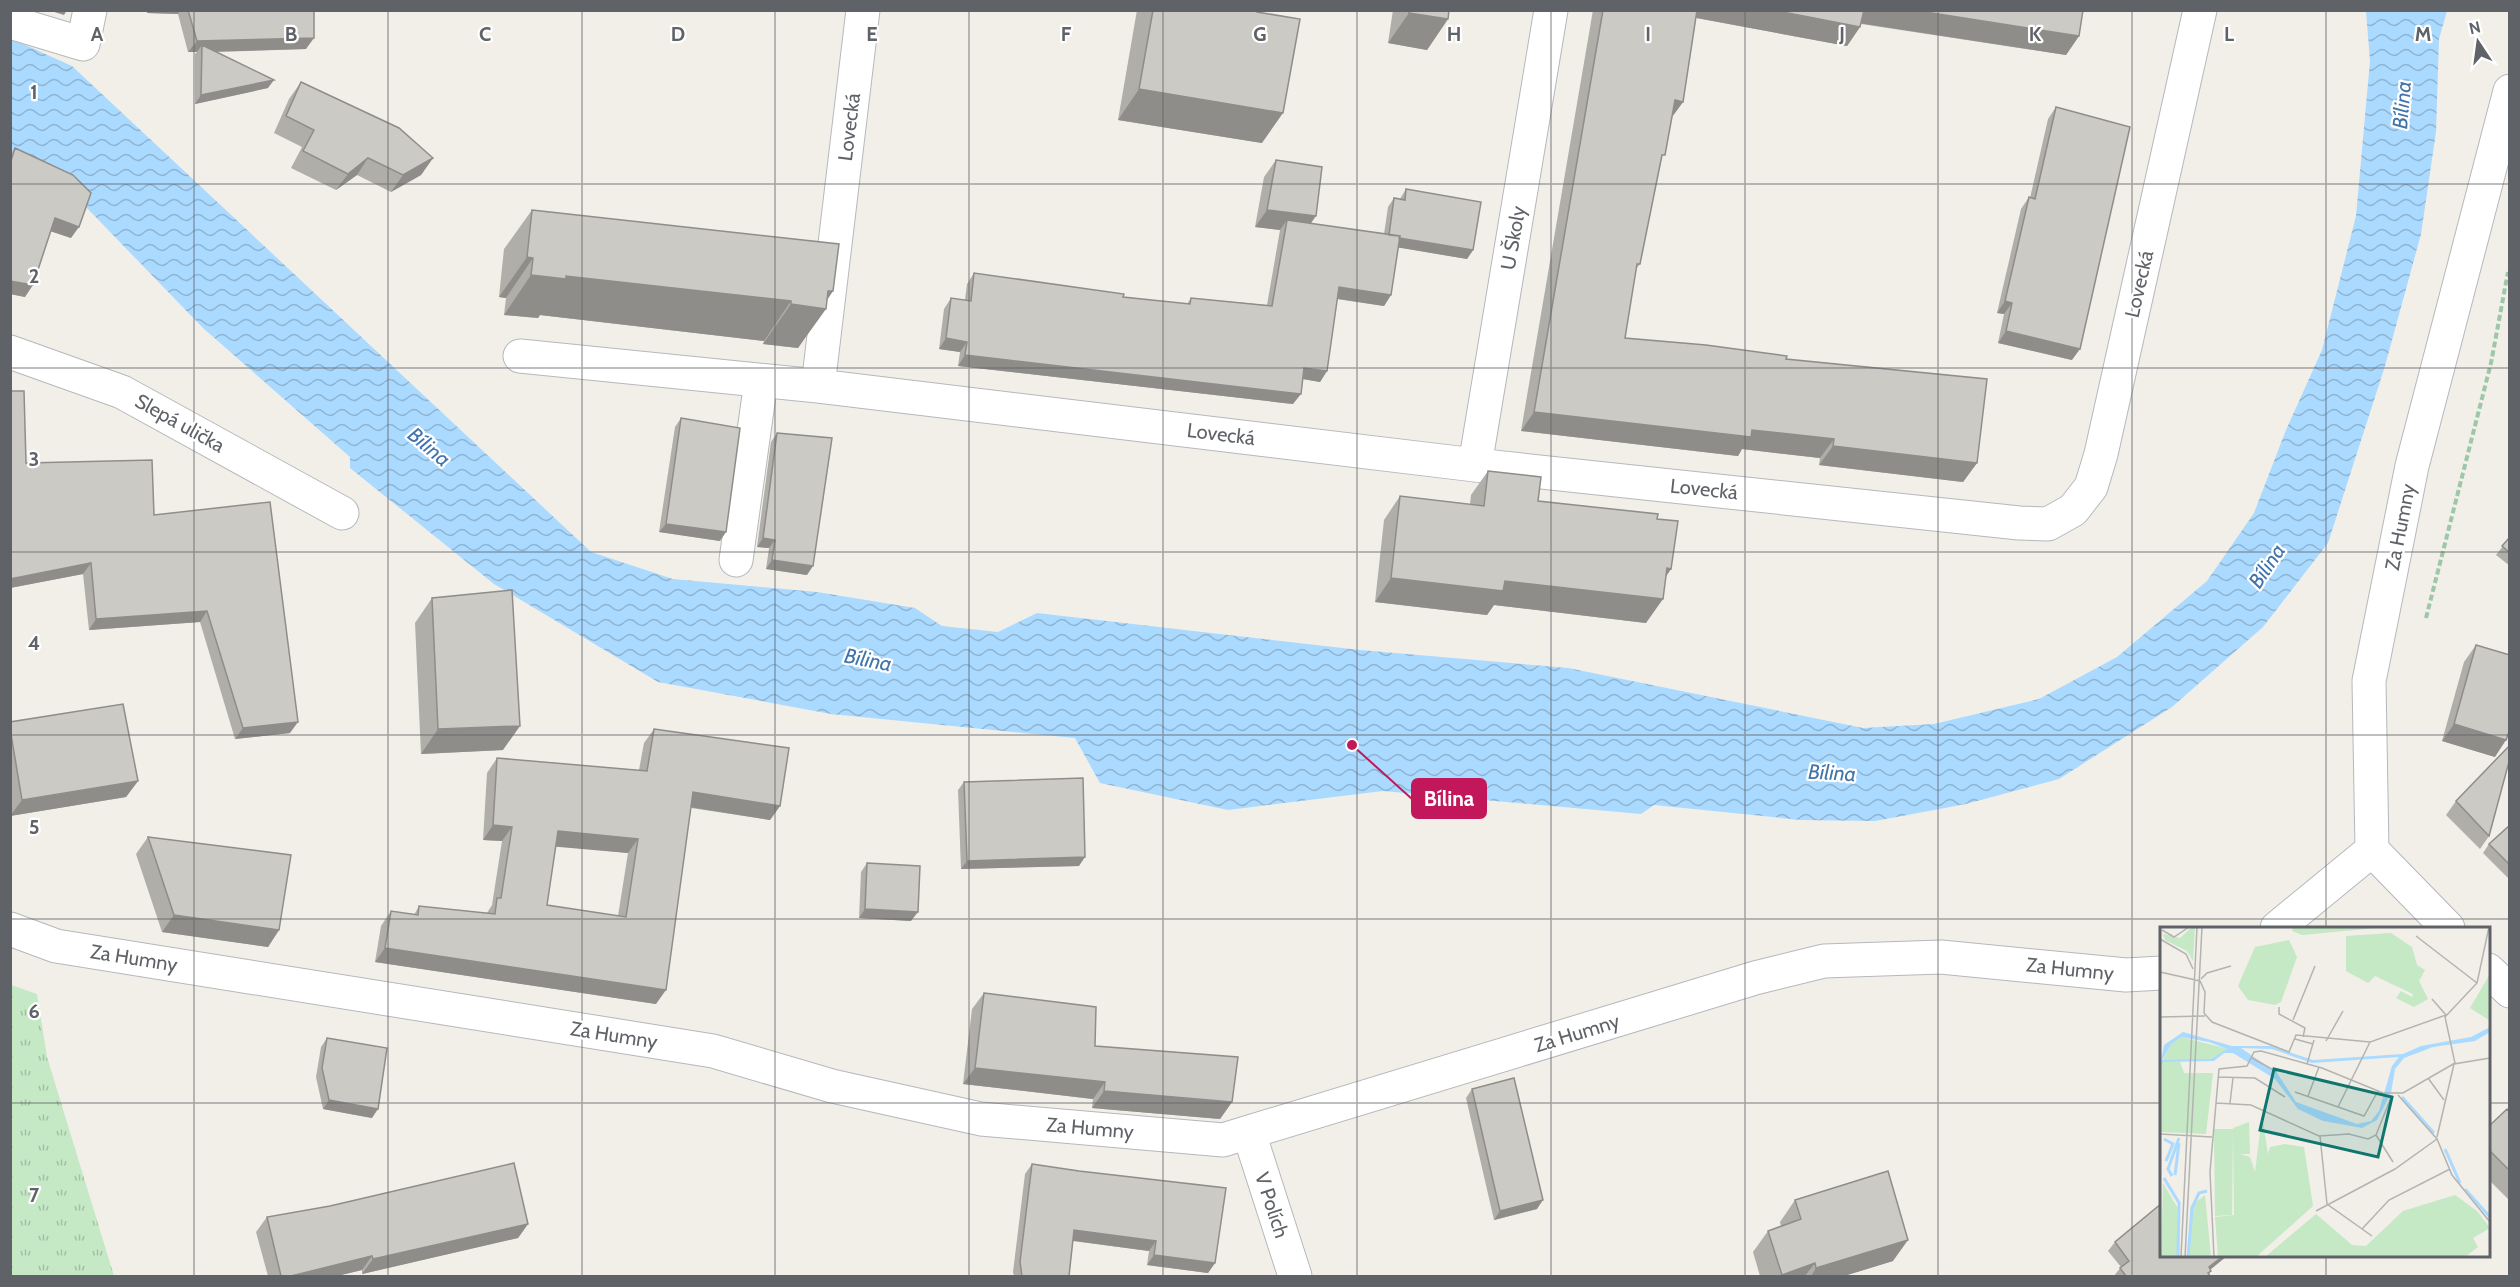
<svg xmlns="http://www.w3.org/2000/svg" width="2520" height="1287" font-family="Cabin,sans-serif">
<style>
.grass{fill:url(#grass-tufts)}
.water{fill:url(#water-waves)}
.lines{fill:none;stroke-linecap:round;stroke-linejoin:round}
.minor-casing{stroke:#b5b8bc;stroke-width:35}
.path{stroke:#9cc7a9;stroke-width:4;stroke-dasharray:6 3;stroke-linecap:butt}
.minor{stroke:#fff;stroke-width:33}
.wall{fill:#afaea9;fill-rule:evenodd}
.shaded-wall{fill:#8f8d8a}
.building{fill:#cccac5;stroke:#8f8d8a;stroke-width:1.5;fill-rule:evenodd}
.grid{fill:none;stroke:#5f6368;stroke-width:1.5;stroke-opacity:0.55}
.labels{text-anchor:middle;stroke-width:4.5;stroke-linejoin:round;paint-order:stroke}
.street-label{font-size:20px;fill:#5f6368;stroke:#fff}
.water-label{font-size:21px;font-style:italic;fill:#4174aa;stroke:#fff}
.inset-river{fill:none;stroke:#aadaff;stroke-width:3}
.inset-road{fill:none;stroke:#b3b3b1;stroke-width:1.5}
.view{fill:#0f766e;fill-opacity:0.15;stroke:#0f766e;stroke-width:3}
.inset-edge{fill:none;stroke:#5f6368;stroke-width:3}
.grid-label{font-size:20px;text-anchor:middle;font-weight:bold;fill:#5f6368;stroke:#fff;stroke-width:4.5;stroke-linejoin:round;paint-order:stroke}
.leader{fill:none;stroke:#c2185b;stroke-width:2}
.callout-dot{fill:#c2185b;stroke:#fff;stroke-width:2}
.callout{fill:#c2185b;stroke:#c2185b;stroke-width:2}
.callout-label{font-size:21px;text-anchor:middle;font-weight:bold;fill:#fff}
</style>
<defs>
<pattern id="grass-tufts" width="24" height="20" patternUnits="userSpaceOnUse" patternTransform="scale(1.5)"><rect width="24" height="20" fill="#c5e8c5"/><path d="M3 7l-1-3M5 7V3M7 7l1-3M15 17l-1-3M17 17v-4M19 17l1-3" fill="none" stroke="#a3c0a4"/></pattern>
<pattern id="water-waves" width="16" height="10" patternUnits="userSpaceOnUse" patternTransform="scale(1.5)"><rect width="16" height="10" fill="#aadaff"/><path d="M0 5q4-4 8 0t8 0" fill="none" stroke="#8eb4d2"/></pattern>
</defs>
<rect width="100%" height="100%" fill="#f1efe8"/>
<path class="grass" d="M11,985L37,994L47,1057L114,1276H11Z"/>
<path class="water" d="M2366,11H2447L2439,39L2436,132L2421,234L2385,366L2328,543L2263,627L2172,707L2059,779L1966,804L1875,821L1801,820L1654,805L1641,814L1383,791L1228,810L1100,783L1075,738L831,714L658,682L494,584L350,468V457L203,328L83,204L11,160L10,38L72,66L591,552L673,579L817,592L915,608L942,626L998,632L1037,613L1360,650L1568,668L1863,728L1934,724L2039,699L2117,657L2207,581L2254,513L2286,430L2322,350L2356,216L2370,61Z"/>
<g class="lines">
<defs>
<path id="minor" d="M10,22L83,44L90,10
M10,352L122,392L342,513
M520,356L818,386L1475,465L2019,523L2048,524L2073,510L2091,487L2101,454L2200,10
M818,386L863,10
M1475,465L1551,10
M736,560L761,381
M2372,850L2448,928
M2277,928L2372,850L2369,681L2412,466L2510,91
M10,929L56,946L713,1051L832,1086L981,1119L1223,1140L1755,978L1824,961L1941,957L2126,975L2162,973
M2488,970L2510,991
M1249,1133L1295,1276"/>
</defs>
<use href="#minor" class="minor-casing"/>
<path class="path" d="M2426,618L2491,363L2508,272"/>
<use href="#minor" class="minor"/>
</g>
<path class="wall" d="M147,10H314L306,49L215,52L268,88L195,104V54L197,52H188L178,14L147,13Z
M1137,10H1257L1262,143L1118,120Z
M1393,10H1449L1448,19L1427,50L1388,43Z
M1593,10H2083L2079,36L2066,55L1861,24L1860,27L1847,46L1696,18L1683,102L1672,117L1661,161L1640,264L1636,269L1625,338L1786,359L1977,463L1963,482L1819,465L1820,458L1742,449L1738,456L1521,431Z
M301,82L433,158L421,175L391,192L357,175L336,190L291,168L302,147L274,133L289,99Z
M2056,107L2072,360L1998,343L2004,314L1997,313L2021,209L2029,197L2030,198L2048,119Z
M15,148L71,238L50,231L25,297L10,294V155Z
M1276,160L1311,224L1384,234L1388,207L1394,198L1400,199L1406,189L1473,250L1467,259L1398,247L1391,295L1384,306L1337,299L1327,371L1320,382L1303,379L1293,404L958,366L960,352L939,349L944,309L951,298L965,300L967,284L974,273L1123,297L1187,304L1191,298L1267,305L1280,230L1255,227L1264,177Z
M532,210L827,301L798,348L763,344L764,341L540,315L538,318L504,315L506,298L499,297L504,249Z
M10,391L26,463L154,515L290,733L235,739L200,622L89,630L83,574L10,588Z
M681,418L720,541L659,532L675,427Z
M777,433L807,575L766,569L769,548L757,547L771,442Z
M1488,471L1538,501L1657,519L1671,569L1665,578L1646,623L1494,605L1487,615L1375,602L1384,520L1400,496L1470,504L1471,495Z
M2510,537V566L2496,555Z
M432,598L503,750L421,754L415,623Z
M2476,645L2495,757L2442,741L2464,662Z
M10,722L138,781L126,797L10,816Z
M654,729L780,806L770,820L691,808L656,1004L375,962L381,926L391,911L414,915L419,906L487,913L492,905L502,841L483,840L487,773L497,758L639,770L644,743ZM556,846L628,853L618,916L547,905Z
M964,782L1079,866L961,869L958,790Z
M2456,801L2489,836L2480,849L2446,815Z
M2510,825V880L2483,853L2489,844Z
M148,837L279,930L268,947L162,932L136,854Z
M867,863L911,921L859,918L861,872Z
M984,993L1095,1046L1232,1102L1220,1119L1092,1108L1093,1099L963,1084L972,1009Z
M327,1038L372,1118L323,1109L316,1077L321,1047Z
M1472,1089L1537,1209L1494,1220L1466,1098Z
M2510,1112V1201L2488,1179V1127Z
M1032,1164L1215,1263L1208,1273L1147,1265L1149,1251L1073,1241L1069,1276H1014L1013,1272L1025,1174Z
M1795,1200L1893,1261L1844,1276H1760L1753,1252L1768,1231L1781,1226L1780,1222Z
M330,1206L528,1224L518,1238L362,1274V1270L337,1276H268L256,1232L267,1217Z
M2115,1242L2162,1256H2227L2210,1270L2211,1271L2209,1274L2210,1276H2114L2121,1267L2108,1251Z"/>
<path class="shaded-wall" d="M48,10H67L64,15Z
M148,10H180L178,14L147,13Z
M1690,10H1773L1860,27L1847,46L1686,16Z
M1860,10H1913L2079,36L2066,55L1852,22Z
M1409,13L1448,19L1427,50L1388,43Z
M314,38L306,49L201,52L202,45L197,52H188L197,41Z
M274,80L268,88L195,104L201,95Z
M1139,89L1283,113L1262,143L1118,120Z
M1675,100L1683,102L1669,121Z
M368,158L357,175L336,190L348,174Z
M433,158L421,175L391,192L403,175Z
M1267,210L1316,216L1304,233L1287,220L1280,230L1255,227Z
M55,218L79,227L71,238L47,230Z
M1389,236L1473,250L1467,259L1383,245Z
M527,257L533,258L506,298L499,297Z
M531,275L566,276L791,301L764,341L540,315L538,318L504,315Z
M10,281L33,285L25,297L10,294Z
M1339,287L1391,295L1384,306L1332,298Z
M828,291H833L822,308L826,309L798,348L763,344L791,304Z
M2005,301L2012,303L2004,314L1997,313Z
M2006,331L2080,349L2072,360L1998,343Z
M946,338L967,342L960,352L939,349Z
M965,355L1301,394L1293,404L958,366Z
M1304,368L1327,371L1320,382L1297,378Z
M1534,412L1752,430L1834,439L1820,458L1742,449L1738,456L1521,431Z
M1833,446L1977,463L1963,482L1819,465Z
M666,524L726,532L720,541L659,532Z
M763,538L775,540L769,548L757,547Z
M772,560L813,566L807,575L766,569Z
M91,563L83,574L10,588V579Z
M1667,568L1671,569L1655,592Z
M1391,578L1505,581L1663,599L1646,623L1494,605L1487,615L1375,602Z
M207,611L200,622L89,630L96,619Z
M298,722L290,733L235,739L243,728Z
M2454,724L2506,740L2495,757L2442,741Z
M520,726L503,750L421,754L438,729Z
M138,781L126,797L10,816L22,800Z
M693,792L780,806L770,820L683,806Z
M493,825L512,827L502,841L483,840Z
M558,831L638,839L628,853L548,846Z
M1085,857L1079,866L961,869L967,861Z
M865,909L918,912L911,921L859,918Z
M174,915L279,930L268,947L162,932Z
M385,948L666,990L656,1004L375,962Z
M975,1068L1105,1082L1093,1099L963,1084Z
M1104,1091L1232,1102L1220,1119L1092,1108Z
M329,1100L378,1109L372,1118L323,1109Z
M1543,1200L1537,1209L1494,1220L1500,1211Z
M528,1224L518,1238L362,1274L373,1259Z
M1074,1230L1156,1241L1149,1251L1067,1240Z
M1908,1240L1893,1261L1844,1276H1811L1816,1268Z
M1154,1255L1215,1263L1208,1273L1147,1265Z
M372,1256L362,1270L337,1276H291Z
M2223,1256H2227L2202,1276L2209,1267Z
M1815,1263L1805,1276H1780L1782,1275Z"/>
<path class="building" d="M188,10H314V38L197,41Z
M1153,10H1257V12L1300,19L1283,113L1139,89Z
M1410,10H1449L1448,19L1409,13Z
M1603,10H1697L1683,102L1675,100L1665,155H1662L1640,264H1637L1625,338L1706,345L1787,356L1786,359L1987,379L1977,463L1833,446L1834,439L1752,430L1751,437L1534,412Z
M1773,10H1864L1860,27Z
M1913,10H2083L2079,36Z
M202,45L274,80L201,95Z
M301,82L399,128L433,158L403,175L368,158L348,174L303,151L314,130L286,116Z
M2056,107L2130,127L2080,349L2006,331L2012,303L2005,301L2029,197L2035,199Z
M15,148L73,175L91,193L79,227L55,218L33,285L10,281V164Z
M1276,160L1322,167L1316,216L1267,210Z
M1406,189L1481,202L1473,250L1399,238L1400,236L1389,235L1394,198L1405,200Z
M532,210L839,244L833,291H828L826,309L791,304V301L566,276V279L531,275L533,258L527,257Z
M1287,220L1400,236L1391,295L1339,287L1327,371L1304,368L1301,394L965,355L967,342L946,338L951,298L971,301L974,273L1124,294L1123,297L1190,304L1191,298L1272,306Z
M10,391H24L26,463L152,460L154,515L270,502L298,722L243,728L207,611L96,619L91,563L10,579Z
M681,418L740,428L726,532L666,524Z
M777,433L832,438L813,566L772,560L775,540L763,538Z
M1488,471L1541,477L1538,501L1658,514L1657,519L1678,521L1671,569L1667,568L1663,599L1505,581L1503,591L1391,578L1400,496L1484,506Z
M2510,537V553L2502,546Z
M512,590L520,726L438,729L432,598Z
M2476,645L2510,655V729L2506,740L2454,724Z
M123,704L138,781L22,800L10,728V722Z
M654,729L789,748L780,806L693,792L666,990L385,948L391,911L418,915L419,906L495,914L497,898H501L512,827L493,825L497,758L647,771ZM558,831L638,839L626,917L547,905Z
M2510,745V758L2489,836L2456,801Z
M1083,778L1085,857L967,861L964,782Z
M2510,825V865L2489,844Z
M148,837L291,855L279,930L174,915Z
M867,863L920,866L918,912L865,909Z
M984,993L1096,1007L1095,1046L1238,1057L1232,1102L1104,1091L1105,1082L975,1068Z
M327,1038L387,1048L378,1109L329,1100L322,1068Z
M1514,1078L1543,1200L1500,1211L1472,1089Z
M2507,1109L2510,1112V1171L2488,1149V1127Z
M514,1163L528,1224L373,1259L372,1256L291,1276H281L267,1217L330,1206Z
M1032,1164L1079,1171L1226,1188L1215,1263L1154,1255L1156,1241L1074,1230L1069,1276H1022L1020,1262Z
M1888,1171L1908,1240L1816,1268L1815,1263L1782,1275L1768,1231L1801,1219L1795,1200Z
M2162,1203V1256H2223L2209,1267L2211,1271L2208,1273L2210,1276H2126L2120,1268L2129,1261L2115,1242Z"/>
<path class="grid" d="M194,10V1276M388,10V1276M582,10V1276M775,10V1276M969,10V1276M1163,10V1276M1357,10V1276M1551,10V1276M1745,10V1276M1938,10V1276M2132,10V1276M2326,10V928M10,184H2510M10,368H2510M10,552H2510M10,735H2510M10,919H2510M10,1103H2162M2488,1103H2510M2326,1256V1276"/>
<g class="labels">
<g class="street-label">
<text transform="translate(849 127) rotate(-83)" y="7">Lovecká</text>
<text transform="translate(1513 238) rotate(-80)" y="7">U Školy</text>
<text transform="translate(2139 284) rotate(-77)" y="7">Lovecká</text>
<text transform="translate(180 423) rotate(29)" y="7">Slepá ulička</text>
<text transform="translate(1221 434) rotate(7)" y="7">Lovecká</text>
<text transform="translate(1704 489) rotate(6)" y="7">Lovecká</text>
<text transform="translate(2400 527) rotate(-79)" y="7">Za Humny</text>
<text transform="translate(134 958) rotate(9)" y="7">Za Humny</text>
<text transform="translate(2070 969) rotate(6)" y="7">Za Humny</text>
<text transform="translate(1577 1033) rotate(-17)" y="7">Za Humny</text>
<text transform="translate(614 1035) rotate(9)" y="7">Za Humny</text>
<text transform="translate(1090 1128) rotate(5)" y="7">Za Humny</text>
<text transform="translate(1272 1205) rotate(72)" y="7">V Polích</text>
</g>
<g class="water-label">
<text transform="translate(2402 105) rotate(-85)" y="7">Bílina</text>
<text transform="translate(429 447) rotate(40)" y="7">Bílina</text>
<text transform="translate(2267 566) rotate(-56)" y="7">Bílina</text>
<text transform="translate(868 660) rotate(11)" y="7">Bílina</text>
<text transform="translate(1832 773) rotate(3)" y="7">Bílina</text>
</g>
</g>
<g transform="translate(2160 927)">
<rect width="330" height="330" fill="#f1efe8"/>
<path d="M32,0H35L33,34L27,24L5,13L3,7L20,11ZM133,0H227L142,8L132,4ZM231,6L252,20L257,38L265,43L259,54L268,72L254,80L236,71L241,64L252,70L253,67L215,49L208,56L186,44V9ZM129,13L137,30L121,75L115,78L88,73L78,59L95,20ZM21,110L68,122L51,132L6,135H20L24,146H53L46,207L0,205V139L10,117ZM102,188L108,227L110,220L125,217L144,220L153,279L96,330H58L55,290L74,288L73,201L89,195L90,227H80L90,230L95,245ZM3,256L17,280L18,330H1ZM45,268L51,330H28L31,279ZM295,268L317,284L330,301L313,311L318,320L305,330H105L156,287L192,318L206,319L243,284Z" fill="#c5e8c5"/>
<path d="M54,202H73L72,288L55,289Z" fill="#c5e8c5"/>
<path d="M330,47V92L329,93L310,81Z" fill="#c5e8c5"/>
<path d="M330,100V105L315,114L273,120L244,131L235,142L231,166L217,193L202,201L163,194L138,182L115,152L73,126H64L54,134L3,135L0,139L4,118L23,105L72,119H111L153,133L243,127L261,119L311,110ZM21,110L49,115L67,122L51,132L2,133L11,117ZM81,121L112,122L152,136L239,130L232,139L219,184L211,194L197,197L136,175L117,146Z" fill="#aadaff" fill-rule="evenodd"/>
<path class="inset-river" d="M242,170L274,206M4,212L13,217L6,234M285,222L300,256M15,248L19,216M12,249L8,242L19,211M4,251L19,276L18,330M305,262L330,290M28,330L32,281L39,266L47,264"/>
<path class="inset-road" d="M2,3L14,10L29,0M256,9L317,56M0,12L26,27L33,42M0,45L40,54L45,65L44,86L52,95L129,125L136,108L210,115M41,52L47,46L71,39M119,80V87L145,101L143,110M0,90L45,89M133,93L155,39M135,112L153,117M166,114L183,84M92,131L117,145M147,137L154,113M58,150L95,151L125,170M268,151L284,173M135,165L204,189L218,164M238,168L277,212L292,248L330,295M148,169L159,140M56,176L91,178L159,209L189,207L208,212L216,208L232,168M70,176L73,151M178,180L210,115L286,88L272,72M0,207L52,210M216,208L233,235M160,209L167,277L212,309M277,210L294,137L330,131M156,284L235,242L277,212M202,302L229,273L290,242M21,330L37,0M25,330L42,0M54,330L50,245L59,142L87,139L94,125L101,124L162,141L223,166H243L295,136L285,90L317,56L329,0"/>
<path class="view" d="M114,142L232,170L218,230L100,203Z"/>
<rect width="330" height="330" class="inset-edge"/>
</g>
<g class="grid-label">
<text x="97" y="41">A</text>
<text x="291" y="41">B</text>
<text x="485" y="41">C</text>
<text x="678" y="41">D</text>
<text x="872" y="41">E</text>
<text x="1066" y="41">F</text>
<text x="1260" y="41">G</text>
<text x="1454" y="41">H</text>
<text x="1648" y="41">I</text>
<text x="1842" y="41">J</text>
<text x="2035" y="41">K</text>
<text x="2229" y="41">L</text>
<text x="2423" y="41">M</text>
<text x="34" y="99">1</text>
<text x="34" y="283">2</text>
<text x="34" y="466">3</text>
<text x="34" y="650">4</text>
<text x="34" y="834">5</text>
<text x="34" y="1018">6</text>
<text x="34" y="1202">7</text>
</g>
<path class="leader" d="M1352 745L1412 799"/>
<circle class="callout-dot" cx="1352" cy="745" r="6"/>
<rect class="callout" x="1412" y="779" width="74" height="39" rx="6"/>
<g class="callout-label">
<text x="1449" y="806">Bílina</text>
</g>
<rect width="2520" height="1287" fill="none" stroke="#5f6368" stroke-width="24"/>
<g transform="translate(2478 42) rotate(347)" stroke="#ffffff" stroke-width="4.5" paint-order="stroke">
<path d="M0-4.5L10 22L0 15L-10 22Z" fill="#5f6368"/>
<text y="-9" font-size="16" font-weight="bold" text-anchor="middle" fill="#5f6368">N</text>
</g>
</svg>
